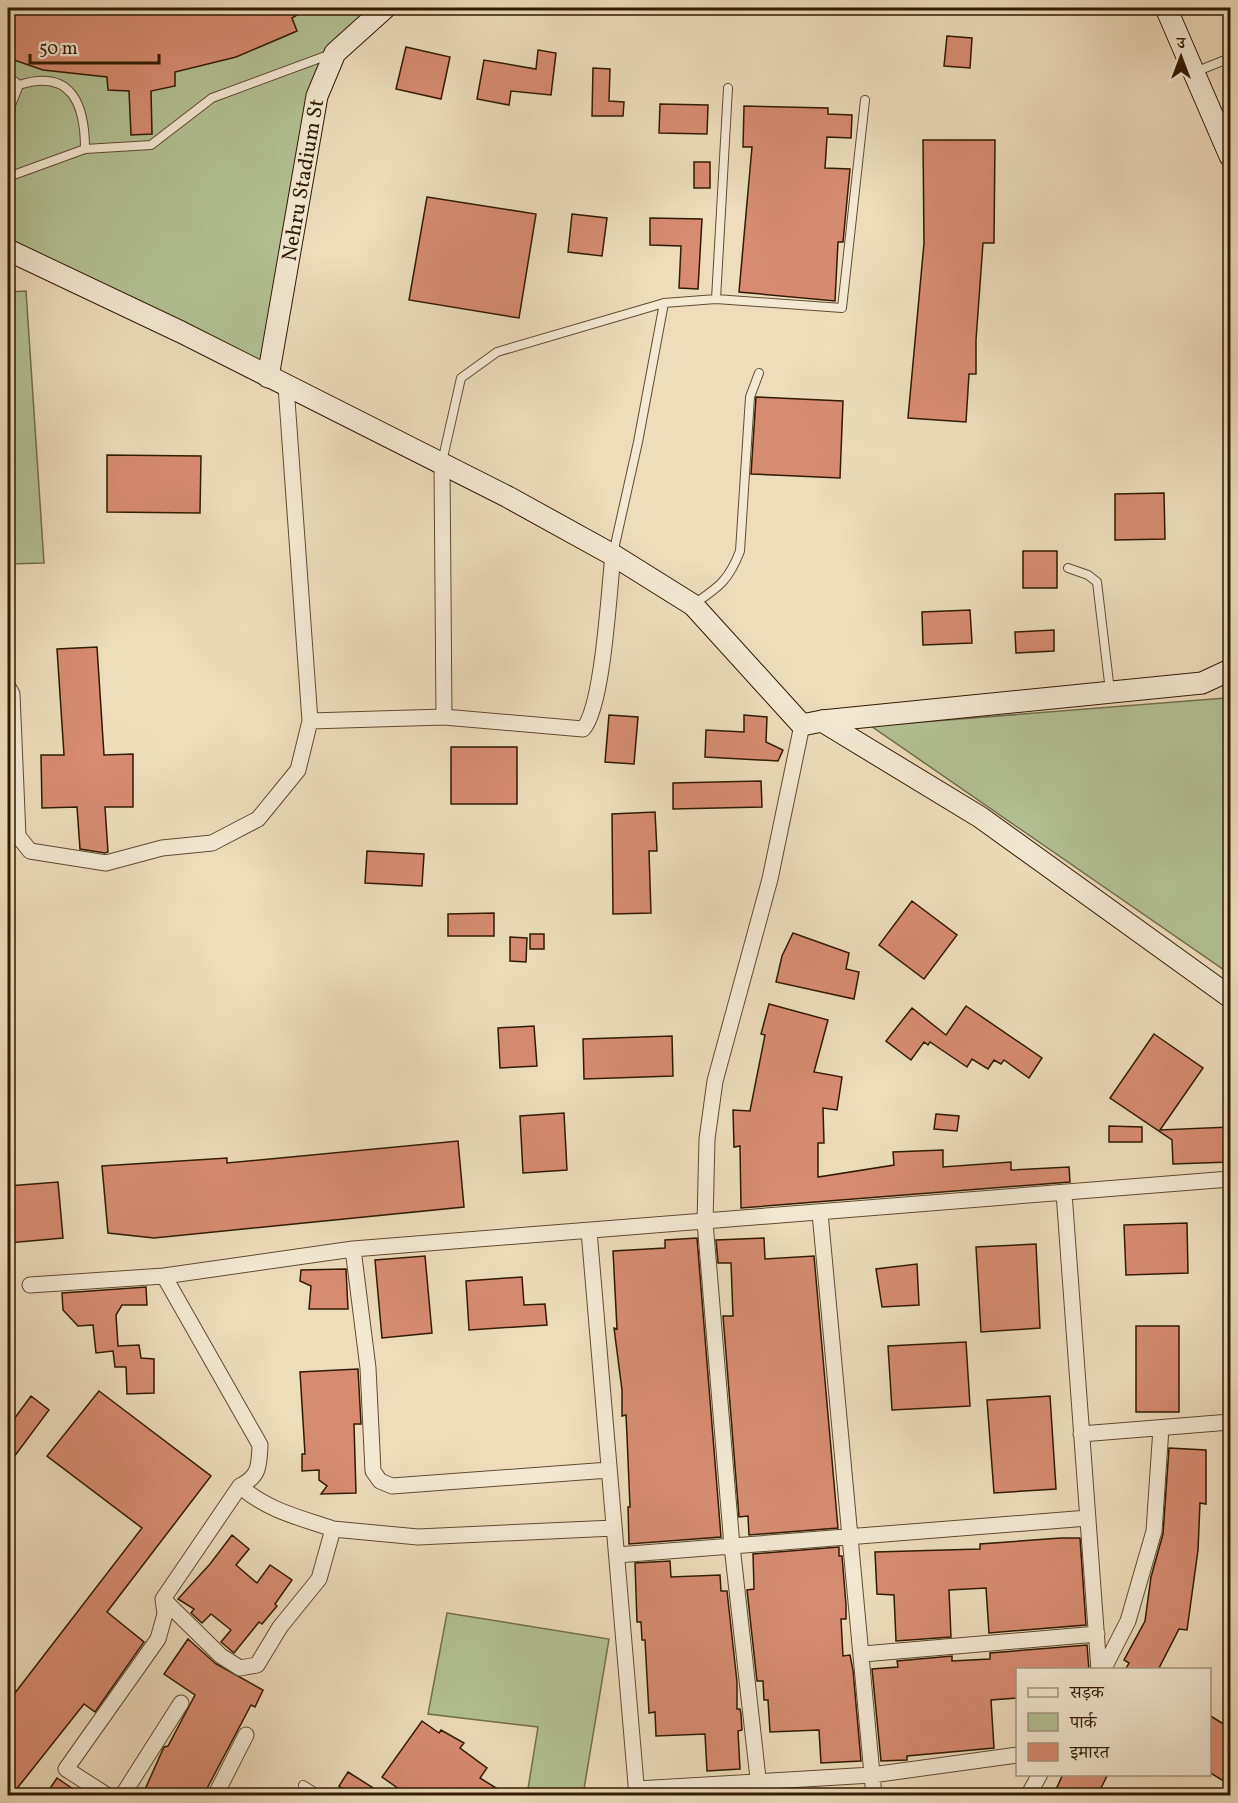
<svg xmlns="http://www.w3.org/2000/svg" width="1238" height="1803" font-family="Vollkorn,'Noto Serif Devanagari',serif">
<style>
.green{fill:#b3c294;stroke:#726e4a;stroke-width:1.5}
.building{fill:#d78c71;stroke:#311a00;stroke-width:1.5}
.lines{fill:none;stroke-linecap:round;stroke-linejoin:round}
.lane-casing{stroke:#604b2f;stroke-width:10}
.street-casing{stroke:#604b2f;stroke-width:17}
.secondary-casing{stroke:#311a00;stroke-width:23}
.lane{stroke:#f3e9d3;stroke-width:8}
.street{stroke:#f3e9d3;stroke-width:15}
.secondary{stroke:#f3e9d3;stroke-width:21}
.labels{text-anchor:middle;stroke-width:4.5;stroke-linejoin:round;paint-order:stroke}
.street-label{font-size:21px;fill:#311a00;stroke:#f3e9d3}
</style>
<rect width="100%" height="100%" fill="#edddbb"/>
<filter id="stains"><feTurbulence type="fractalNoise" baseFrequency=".00333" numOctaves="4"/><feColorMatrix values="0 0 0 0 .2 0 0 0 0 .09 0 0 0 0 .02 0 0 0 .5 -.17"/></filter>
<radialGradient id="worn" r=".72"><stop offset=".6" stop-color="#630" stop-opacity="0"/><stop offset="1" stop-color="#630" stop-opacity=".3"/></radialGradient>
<path class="green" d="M8,8H385L335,53L268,377L8,247Z
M26,291L44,563L8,564V292Z
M1225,698L1230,715V974L871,726Z
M447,1613L609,1639L583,1795H527L538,1727L428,1714Z"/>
<path class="building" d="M8,8H308L292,18L297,31L236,57L175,72V86L151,91L152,134L131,135L129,91L108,90L107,77L43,70L8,58Z
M947,36L972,38L970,68L944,66Z
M406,47L450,57L441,99L396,89Z
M538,50L556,53L551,95L511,91L509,105L477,99L484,60L536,69Z
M593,68L610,69L609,101L624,102L623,116H592Z
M660,104L708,105L707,134L659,133Z
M744,106L828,108V114L852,115L851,138L827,137L825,168L850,169L843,242H838L835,301L739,292L752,147H743Z
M923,140H995L994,243H983L976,340V374H969L966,422L908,418L924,243Z
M694,162H710V188H694Z
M427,197L536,214L519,318L409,300Z
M572,214L607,218L602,256L568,252Z
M650,218L702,219L698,289L679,288L681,246L650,245Z
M756,397L843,401L840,478L751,474Z
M107,455L201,456L200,513L107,512Z
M1164,493L1165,539L1115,540V494Z
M1023,551H1057V588H1023Z
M970,610L972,643L923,645L922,612Z
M1054,630V651L1016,653L1015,632Z
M97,647L104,755L133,754V807H105L108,852L105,853L80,849L77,807L42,808L41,755H64L57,649Z
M609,715L638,717L634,764L605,762Z
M744,715L767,717L766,742L783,750L778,761L705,757L706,730L744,732Z
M451,747H517V804H451Z
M761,781L762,807L673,809V783Z
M655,812L657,851H649L651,913L613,914L612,814Z
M367,851L424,854L422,886L365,883Z
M912,901L957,935L924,979L879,945Z
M494,913V936H448V914Z
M793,933L849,953L846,969L859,972L854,999L776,982L782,956Z
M530,934H544V949H530Z
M510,937L527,938L526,962L510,961Z
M769,1004L828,1020L814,1072L842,1077L837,1110L823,1108L824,1143H818V1177L894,1165L893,1152L943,1150V1167L1011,1162V1170L1069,1167L1070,1182L741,1208L740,1146L734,1147L733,1110L750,1111L765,1035L761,1034Z
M966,1006L1042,1058L1029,1078L1004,1060L1001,1064L994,1060L988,1069L972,1059L967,1067L930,1042L928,1045L924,1042L911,1060L886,1041L912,1008L946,1035Z
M534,1026L537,1066L500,1068L498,1028Z
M1154,1034L1203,1068L1160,1130L1230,1127V1162L1173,1164L1172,1140L1110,1098Z
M672,1036L673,1076L584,1079L583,1039Z
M564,1113L567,1170L523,1173L520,1116Z
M936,1114L959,1116L957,1131L934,1129Z
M1109,1126L1142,1127V1142H1109Z
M458,1141L464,1207L154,1238L108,1233L102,1166L227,1158V1163Z
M58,1182L63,1238L8,1243V1186Z
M1187,1223L1188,1273L1126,1275L1124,1225Z
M697,1238L721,1537L629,1544L628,1507H630L627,1436L626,1415L622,1416V1390L614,1328L617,1329L613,1251L665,1248V1240Z
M764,1238L765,1259L814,1256L838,1528L749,1535L748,1516L739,1517L723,1316H733L731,1263H718L716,1240Z
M1036,1244L1040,1328L981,1332L976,1247Z
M425,1256L432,1333L382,1338L375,1260Z
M917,1264L919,1305L882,1307L876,1269Z
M346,1269L348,1309H309L311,1286L300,1281L301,1270Z
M522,1277L524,1305L545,1304L547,1325L469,1330L466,1281Z
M146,1287L147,1305H122L116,1315L118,1346L139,1345L141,1358L154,1359V1393L127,1394L126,1367H115L113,1351L96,1353L93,1325L78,1326L63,1310L62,1293Z
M1136,1326H1179V1412H1136Z
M966,1342L970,1406L892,1410L888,1346Z
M358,1369L361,1424H354L356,1493L321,1494L327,1486L319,1480V1470L302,1471V1454H305L300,1372Z
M99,1391L211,1476L107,1612L144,1642L95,1712L84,1704L11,1796H8V1702L142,1528L47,1456Z
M31,1396L49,1410L8,1465V1427Z
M1050,1396L1056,1489L994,1493L987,1400Z
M1169,1448L1206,1450V1504L1200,1503L1198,1550L1187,1630L1179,1629L1158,1670H1125L1129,1663L1124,1660L1145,1621L1151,1577L1163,1534Z
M232,1535L249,1549L236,1565L257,1583L270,1565L292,1580L275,1604L277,1606L262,1624L259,1622L234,1653L221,1642L231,1630L211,1614L202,1623L191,1613L194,1609L178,1599L210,1564Z
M1061,1538H1080L1086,1625L989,1633L986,1588L949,1590L951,1637L896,1641L894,1595L877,1594L875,1552L980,1549V1544Z
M839,1547V1556H842L846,1605V1619H841L843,1656L850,1655L853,1670L861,1761L821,1763L819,1730L770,1732L768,1700H764L763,1681H757L747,1590L754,1589L753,1554Z
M670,1561L671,1577L720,1575L721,1591H727L737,1682V1709H740L741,1714L742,1730L738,1731L740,1769L707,1771L705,1734L656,1736L655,1712L649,1713L645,1640H642L641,1622H637L635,1563Z
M188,1639L216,1664L263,1690L255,1707L251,1705L203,1796H142L164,1747L168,1746L195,1695L164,1674Z
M1087,1645L1089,1670H1017V1698L991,1700L994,1748L907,1756V1760L881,1761L872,1669L898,1667L897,1661L952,1656V1661L990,1659V1653Z
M1209,1715L1230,1728V1785L1209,1772Z
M422,1721L439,1733L441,1730L464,1743L460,1748L487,1768L480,1778L509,1796H409L382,1777Z
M348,1772L386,1796H352L339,1786Z
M1063,1774H1108L1097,1796H1053Z
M57,1778L83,1796H45Z"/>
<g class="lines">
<defs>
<path id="lane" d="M1195,72L1230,58
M8,76L19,85
M8,136L11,105L19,85C72,68 85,105 85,149
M8,177L85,149L151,145L212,98L331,54
M716,299L728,88
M442,462L461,378L497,352L664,303L716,299L842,308L865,100
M613,554L638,442L664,303
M1068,568L1088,575L1097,582L1110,691
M694,604C719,587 729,580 740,551L750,397L759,373
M303,1785L321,1796"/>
<path id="street" d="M8,687L12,694L18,836L30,851L106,863L162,848L212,843L258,819L298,770L310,721L286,386
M444,717L583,729C603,708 609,590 613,555
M310,721L444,717L442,464
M1064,1193L1099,1670
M820,1213L874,1796
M589,1231L637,1796
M353,1249L368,1368L373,1471L380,1481L392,1486L609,1470
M30,1285L164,1276L353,1249L1230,1179
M1081,1434L1230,1422
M240,1486C266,1510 301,1518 333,1529
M617,1555L1088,1518
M163,1599L221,1656L240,1668L257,1665L280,1627L319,1579L333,1529L418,1537L614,1528
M863,1654L1097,1634
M1103,1670L1128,1621L1154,1531L1161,1428
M637,1789L872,1775L1018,1755
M108,1796L66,1769L158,1639L165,1614L163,1599L240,1486C260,1476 259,1465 260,1445L164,1276
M122,1796L181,1703
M215,1796L246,1735
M760,1796L732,1546L705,1222L707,1139L715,1081L770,879L802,725
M1028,1796L1040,1774"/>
<g id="secondary">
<path d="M1166,8L1230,156"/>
<path d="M8,250L181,332L508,497L613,555L693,605L802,725L822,721L980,817L1230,997"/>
<path id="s1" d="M268,377L317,96L335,53L385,8"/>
<path d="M822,721L1202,683L1230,670"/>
</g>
</defs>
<use href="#lane" class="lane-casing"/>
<use href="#street" class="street-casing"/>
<use href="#secondary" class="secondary-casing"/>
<use href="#lane" class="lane"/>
<use href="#street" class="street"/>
<use href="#secondary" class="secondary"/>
</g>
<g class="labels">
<g class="street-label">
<text dy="7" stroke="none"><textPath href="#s1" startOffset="200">Nehru Stadium St</textPath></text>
</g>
</g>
<rect width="1238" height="1803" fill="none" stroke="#edddbb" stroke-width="30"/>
<rect x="9" y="9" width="1220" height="1785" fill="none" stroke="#311a00" stroke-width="3"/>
<rect x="15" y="15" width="1208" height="1773" fill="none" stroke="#311a00" stroke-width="1.5"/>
<rect x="1016" y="1668" width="195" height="108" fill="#f3e9d3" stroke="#a5967f" stroke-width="1.5"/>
<rect x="1028" y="1688" width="30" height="9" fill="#f3e9d3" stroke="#a5967f" stroke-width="1.5"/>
<text x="1070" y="1698" font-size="18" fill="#311a00">सड़क</text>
<rect x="1028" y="1713" width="30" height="18" fill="#b3c294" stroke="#a5967f" stroke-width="1.5"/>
<text x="1070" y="1728" font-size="18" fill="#311a00">पार्क</text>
<rect x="1028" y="1743" width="30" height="18" fill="#d78c71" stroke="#a5967f" stroke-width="1.5"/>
<text x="1070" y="1758" font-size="18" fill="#311a00">इमारत</text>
<g transform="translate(1181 57)" stroke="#f3e9d3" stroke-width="4.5" paint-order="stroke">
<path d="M0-4.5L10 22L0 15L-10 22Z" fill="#311a00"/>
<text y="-9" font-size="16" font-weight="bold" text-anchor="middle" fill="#311a00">उ</text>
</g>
<path d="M30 54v9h129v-9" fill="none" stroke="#311a00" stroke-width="3"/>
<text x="39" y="54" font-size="18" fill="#311a00" stroke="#f3e9d3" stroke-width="4.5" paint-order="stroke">50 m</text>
<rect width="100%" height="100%" filter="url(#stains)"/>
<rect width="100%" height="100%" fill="url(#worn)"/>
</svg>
